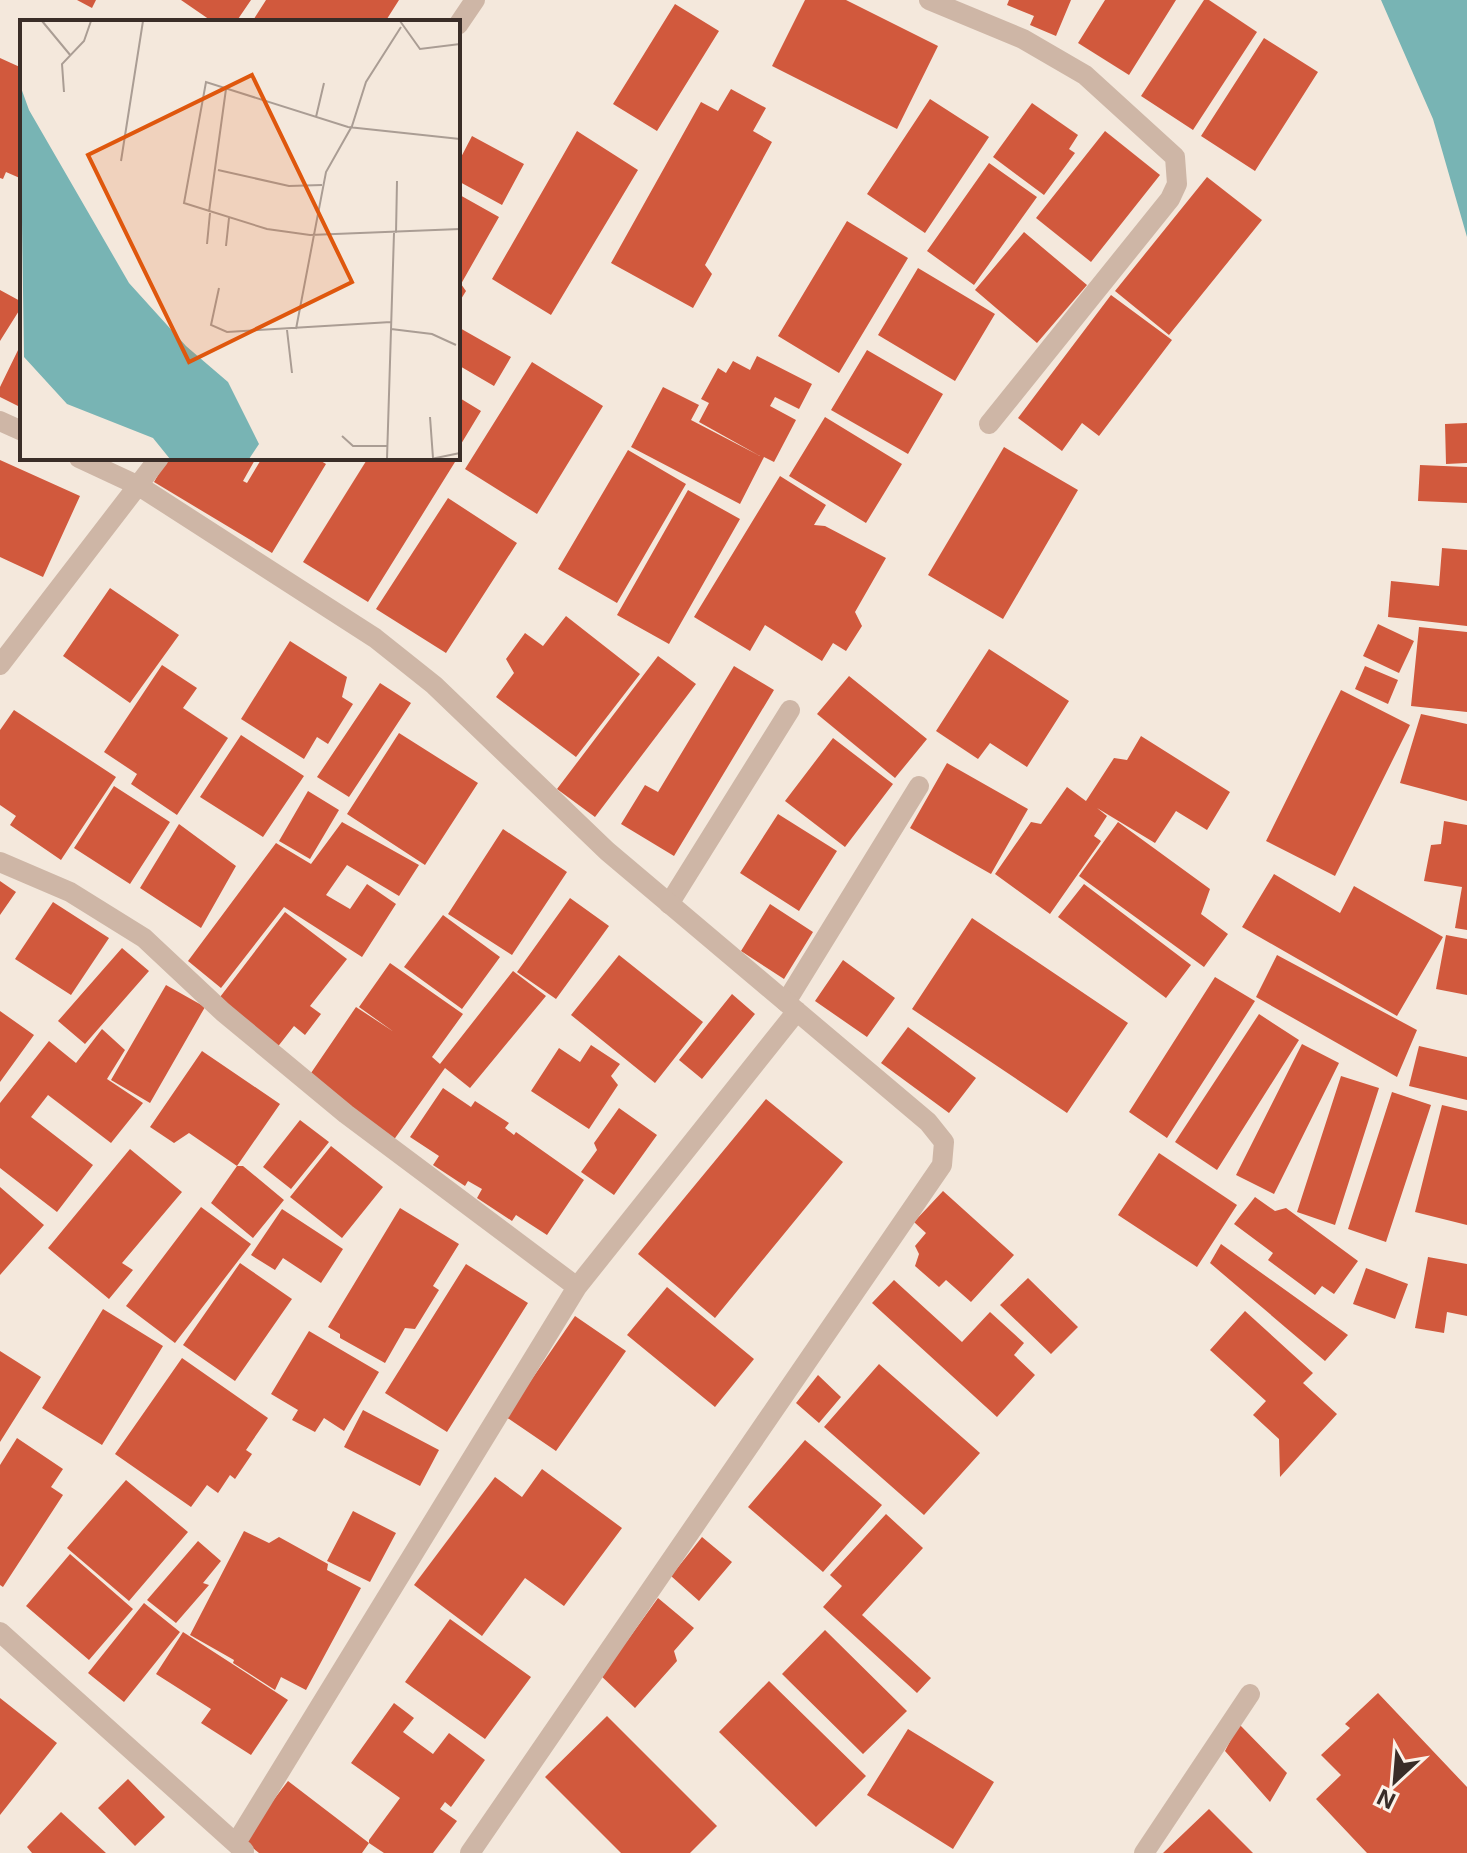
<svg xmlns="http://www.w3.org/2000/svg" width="1467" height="1853" font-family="Inter,sans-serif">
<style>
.water{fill:#78b4b4}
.building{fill:#d1593d}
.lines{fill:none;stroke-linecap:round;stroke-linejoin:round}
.lane{stroke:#ceb6a6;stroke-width:20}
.street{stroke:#ceb6a6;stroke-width:20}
.inset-road{fill:none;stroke:#aa9d94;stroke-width:2}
.view{fill:#df570d;fill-opacity:0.15;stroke:#df570d;stroke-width:4}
.inset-edge{fill:none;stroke:#3a2d28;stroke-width:4}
</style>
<rect width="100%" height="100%" fill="#f4e8dc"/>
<path class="water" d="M1381,0H1467V237L1433,119Z"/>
<path class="building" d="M77,0H96L92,8Z
M181,0H251L236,22H213Z
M266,0H399L385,22H252Z
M805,0H846L938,46L897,129L772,66Z
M1009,0H1071L1056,36L1030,25L1034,16L1007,5Z
M1105,0H1176L1129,75L1078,43Z
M1204,0H1209L1257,32L1193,130L1141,96Z
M675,4L719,31L657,131L613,104Z
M1264,38L1318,72L1255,171L1201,136Z
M0,58L22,68V179L6,172L3,179L0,178Z
M731,89L766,108L753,131L772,142L705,265L712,274L693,308L611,263L701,102L718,111Z
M930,99L989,137L925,233L867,194Z
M1032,103L1078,135L1069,149L1075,153L1044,195L993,157Z
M577,131L638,170L551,315L492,279Z
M1105,131L1160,175L1091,262L1036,218Z
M472,136L524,164L502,205L458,181V163Z
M989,163L1037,197L974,285L927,251Z
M1207,177L1262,220L1169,335L1115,291Z
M458,194L499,217L461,284L466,291L458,304Z
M847,221L908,258L839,373L778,336Z
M1024,232L1087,285L1037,343L975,290Z
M918,268L995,314L955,381L878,335Z
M0,290L22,302V306L0,341Z
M1111,295L1172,340L1099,436L1082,423L1062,451L1018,418Z
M458,327L511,357L494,386L458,365Z
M20,346L22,348V408L0,397V387Z
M867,350L943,394L908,454L831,410Z
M757,356L812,384L799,409L775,397L770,406L796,420L774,462L764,457L740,504L631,447L663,387L699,405L691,420L760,456L699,422L709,403L701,399L718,368L726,373L733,361L750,370Z
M532,362L603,406L537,514L465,469Z
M458,397L481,411L458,449Z
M825,417L902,464L866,523L789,476Z
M1467,423V463L1446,464L1445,424Z
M1004,447L1078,490L1003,619L928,575Z
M628,450L686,484L617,603L558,569Z
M168,458H256L243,481L247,483L262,458H316L326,464L272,553L154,482Z
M368,458H449L455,462L368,602L303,562Z
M0,460L80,496L43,577L0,557Z
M1420,465L1467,467V503L1418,501Z
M780,476L826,505L814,525L825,526L886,558L855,612L862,626L846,651L833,643L822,661L765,625L750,651L694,617Z
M688,490L740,519L669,644L617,615Z
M448,498L517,543L446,653L376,609Z
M1442,548L1467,550V626L1388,617L1391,581L1439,586Z
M110,588L179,635L130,703L63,656Z
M566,616L640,674L576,757L496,697L514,673L506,659L525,633L543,646Z
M1378,624L1414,641L1399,673L1363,656Z
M1419,627L1467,632V712L1411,706Z
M290,641L347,677L342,697L353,704L328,744L317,737L304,759L241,719Z
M989,649L1069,701L1027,767L990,743L978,759L936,731Z
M658,656L696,684L595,817L557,789Z
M162,665L197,688L183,708L228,738L177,815L131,784L137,774L104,752Z
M734,666L774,690L674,856L621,824L645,785L658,792Z
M1365,666L1398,680L1388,704L1355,689Z
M849,676L927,739L895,778L817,714Z
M380,683L411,703L349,797L317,777Z
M1341,690L1410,725L1335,876L1266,841Z
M14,710L116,777L61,860L10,825L16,816L0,805V730Z
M1421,714L1467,724V801L1400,783Z
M399,733L478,783L425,865L347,814Z
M241,735L304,776L263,837L200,797Z
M1141,736L1230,792L1207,830L1176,811L1155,843L1097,808L1107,816L1094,836L1101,841L1050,914L995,874L1031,822L1041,824L1067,787L1086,801L1114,758L1127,760Z
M833,738L893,784L845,847L785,801Z
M947,763L1028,809L991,874L910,828Z
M114,786L170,822L130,884L74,848Z
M308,791L339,810L310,859L279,841Z
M778,814L837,851L799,911L740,873Z
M1444,821L1467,825V930L1455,928L1462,887L1424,881L1431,845L1441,844Z
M342,822L419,865L399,896L347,865L326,895L350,909L367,884L396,904L362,957L284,907L221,988L188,961L276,843L311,864Z
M1118,822L1210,889L1201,914L1228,934L1204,967L1079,876Z
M179,824L236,866L201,928L140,888Z
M503,829L567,872L512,955L448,914Z
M1274,874L1340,913L1354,886L1443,937L1397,1016L1242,927Z
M0,881L16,892L0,915Z
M1084,884L1191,965L1166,998L1058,917Z
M570,898L609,926L556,999L517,972Z
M53,902L109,938L71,995L15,959Z
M770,904L813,932L784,979L741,951Z
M285,912L347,959L310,1006L321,1014L305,1035L294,1026L276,1049L217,1001Z
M443,915L500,957L462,1009L404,967Z
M972,918L1128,1023L1067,1113L912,1009Z
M1446,935L1467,939V995L1436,989Z
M122,948L149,971L85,1044L58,1021Z
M619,955L703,1022L655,1083L571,1015Z
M1277,955L1417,1030L1397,1077L1256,997Z
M843,960L895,998L867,1037L815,1001Z
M390,963L463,1014L432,1057L440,1064L513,971L546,996L470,1088L445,1068L393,1141L311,1073L356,1007L394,1032L359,1007Z
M1215,977L1255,1001L1167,1138L1129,1112Z
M166,985L205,1007L150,1103L111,1080Z
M732,994L755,1014L702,1079L679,1060Z
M0,1011L34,1035L0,1082Z
M1259,1014L1299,1040L1217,1170L1175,1142Z
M908,1027L976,1078L949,1113L881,1063Z
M102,1029L125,1050L107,1079L143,1103L111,1143L48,1095L31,1117L93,1165L57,1212L0,1168V1103L49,1041L76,1063Z
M1302,1044L1339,1063L1274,1194L1236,1175Z
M591,1045L620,1064L611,1076L618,1085L589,1129L531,1091L559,1048L580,1062Z
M1419,1046L1467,1057V1100L1409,1086Z
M202,1051L280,1104L237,1166L189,1133L174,1143L150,1127Z
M1341,1076L1379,1088L1335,1225L1297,1212Z
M443,1088L471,1107L475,1101L509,1123L505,1128L514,1135L516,1132L584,1180L547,1235L516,1215L512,1221L477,1198L482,1189L468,1181L465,1186L433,1165L439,1156L410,1137Z
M1392,1092L1431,1105L1386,1242L1348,1229Z
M766,1099L843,1162L715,1318L638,1254Z
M1442,1105L1467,1111V1225L1415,1212Z
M619,1108L657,1135L614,1195L581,1172L597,1150L594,1143Z
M300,1120L329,1142L291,1189L263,1167Z
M331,1146L383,1187L342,1238L290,1197Z
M130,1149L182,1192L122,1263L133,1270L109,1299L48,1248Z
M1159,1153L1237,1205L1197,1267L1118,1215Z
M237,1166H243L284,1200L253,1238L211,1203Z
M0,1187L44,1225L0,1275Z
M943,1191L1014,1255L971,1302L946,1280L939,1287L915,1266L919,1254L915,1246L926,1233L914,1222Z
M1255,1197L1275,1211L1286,1208L1358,1261L1334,1294L1322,1286L1315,1295L1268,1260L1273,1253L1234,1224Z
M201,1207L251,1244L175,1343L126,1306Z
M400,1208L459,1244L433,1286L439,1290L415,1329L405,1328L385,1363L340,1338V1334L328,1327Z
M282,1209L343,1249L321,1283L283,1258L275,1270L251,1255Z
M1221,1244L1348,1335L1325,1361L1210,1263Z
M1428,1257L1467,1264V1316L1447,1312L1444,1333L1415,1328Z
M240,1263L292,1299L235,1381L183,1345Z
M466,1264L528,1303L447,1432L385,1393Z
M1366,1268L1408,1284L1395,1319L1353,1304Z
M1028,1278L1078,1327L1051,1354L1000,1305Z
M894,1280L962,1342L990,1312L1024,1343L1014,1355L1035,1375L997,1417L872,1303Z
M667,1287L754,1359L715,1407L627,1335Z
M103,1309L163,1346L102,1445L42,1408Z
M1245,1311L1313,1373L1303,1383L1337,1414L1280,1477L1279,1439L1253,1415L1266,1401L1210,1350Z
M575,1316L626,1351L556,1451L506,1417Z
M309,1331L379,1372L344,1431L324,1418L315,1432L292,1420L298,1410L271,1394Z
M0,1351L41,1377L0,1442Z
M182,1358L268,1418L246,1450L252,1454L235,1479L230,1475L218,1493L207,1485L191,1507L115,1454Z
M879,1364L980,1453L924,1515L824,1427Z
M818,1375L841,1397L819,1423L796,1403Z
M363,1410L439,1450L420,1486L344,1447Z
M17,1438L63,1469L51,1487L63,1495L3,1587L0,1585V1465Z
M805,1440L882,1505L823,1572L748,1507Z
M542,1469L622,1528L564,1606L525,1578L482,1636L414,1585L495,1477L522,1497Z
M126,1480L188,1532L129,1601L67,1548Z
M353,1511L396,1533L370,1582L327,1561Z
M886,1514L923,1548L862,1615L931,1678L917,1693L823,1607L842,1586L830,1575Z
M244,1531L269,1543L279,1537L328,1564L327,1570L361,1588L306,1690L281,1677L275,1690L233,1663L234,1660L190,1635Z
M702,1537L732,1562L699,1601L671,1576Z
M198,1541L221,1561L203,1583L209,1585L176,1623L147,1600Z
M70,1554L133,1609L89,1660L26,1606Z
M658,1598L694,1628L674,1651L677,1661L635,1708L599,1674L627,1641Z
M144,1603L180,1632L124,1702L88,1673Z
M450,1619L531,1677L485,1739L405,1682Z
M825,1630L907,1711L863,1754L782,1674Z
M183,1632L288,1700L251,1755L201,1723L211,1709L156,1674Z
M769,1681L866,1776L816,1827L719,1732Z
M1378,1693L1467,1787V1853H1367L1316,1799L1341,1775L1321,1755L1350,1728L1345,1724Z
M0,1698L57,1743L0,1815Z
M394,1703L414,1718L403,1732L433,1754L449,1733L485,1760L451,1807L445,1802L440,1809L457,1821L433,1853H384L369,1843V1840L400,1798L351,1763Z
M607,1716L717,1826L690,1853H621L545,1777Z
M1239,1724L1287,1773L1270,1802L1225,1751Z
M908,1729L994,1782L953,1849L867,1795Z
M128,1779L165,1817L135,1846L98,1808Z
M288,1781L369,1843L362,1853H259L243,1840Z
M1209,1809L1253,1853H1163Z
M61,1812L106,1853H32L27,1847Z"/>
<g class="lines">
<path class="lane" d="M669,904L790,710
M786,1002L919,786"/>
<path class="street" d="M929,0L1023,39L1085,75L1175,157L1177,184L1170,199L989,424
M458,25L475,0
M0,421L22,431
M79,458L139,486L375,638L434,685L607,851L928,1122L944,1142L942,1165L470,1853
M0,665L159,458
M0,862L70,892L144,938L223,1012L346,1114L577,1287
M0,1632L244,1851
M236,1843L577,1287L797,1011
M1144,1853L1250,1694"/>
</g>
<g transform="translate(20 20)">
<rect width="440" height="440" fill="#f4e8dc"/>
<path d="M0,65L9,90L109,263L166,326L208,362L239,424L229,439H150L133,418L47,384L4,337Z" fill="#78b4b4"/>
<path class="inset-road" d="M22,1L51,36M380,1L400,29L440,24M44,72L42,44L64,21L71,1M296,97L304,63M440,119L328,107L186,62L164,183L247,209L290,215L440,209M101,141L123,1M198,150L269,166L302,165M189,192L206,69M376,213L377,161M187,224L190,193M206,226L209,198M199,268L191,305L207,312L371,302M276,309L306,152L332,106L346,62L381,7M371,309L412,314L436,325M267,310L272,353M410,397L413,438M322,416L333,426H368M367,439L374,213M411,439L440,433"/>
<path class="view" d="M232,55L332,262L169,342L68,135Z"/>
<rect width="440" height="440" class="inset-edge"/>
</g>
<g transform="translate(1395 1781) rotate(206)" stroke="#fbf2e9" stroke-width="6" paint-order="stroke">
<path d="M0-6L14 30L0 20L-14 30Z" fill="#3a2d28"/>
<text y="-12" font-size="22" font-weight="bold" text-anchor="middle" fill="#3a2d28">N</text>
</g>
</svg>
